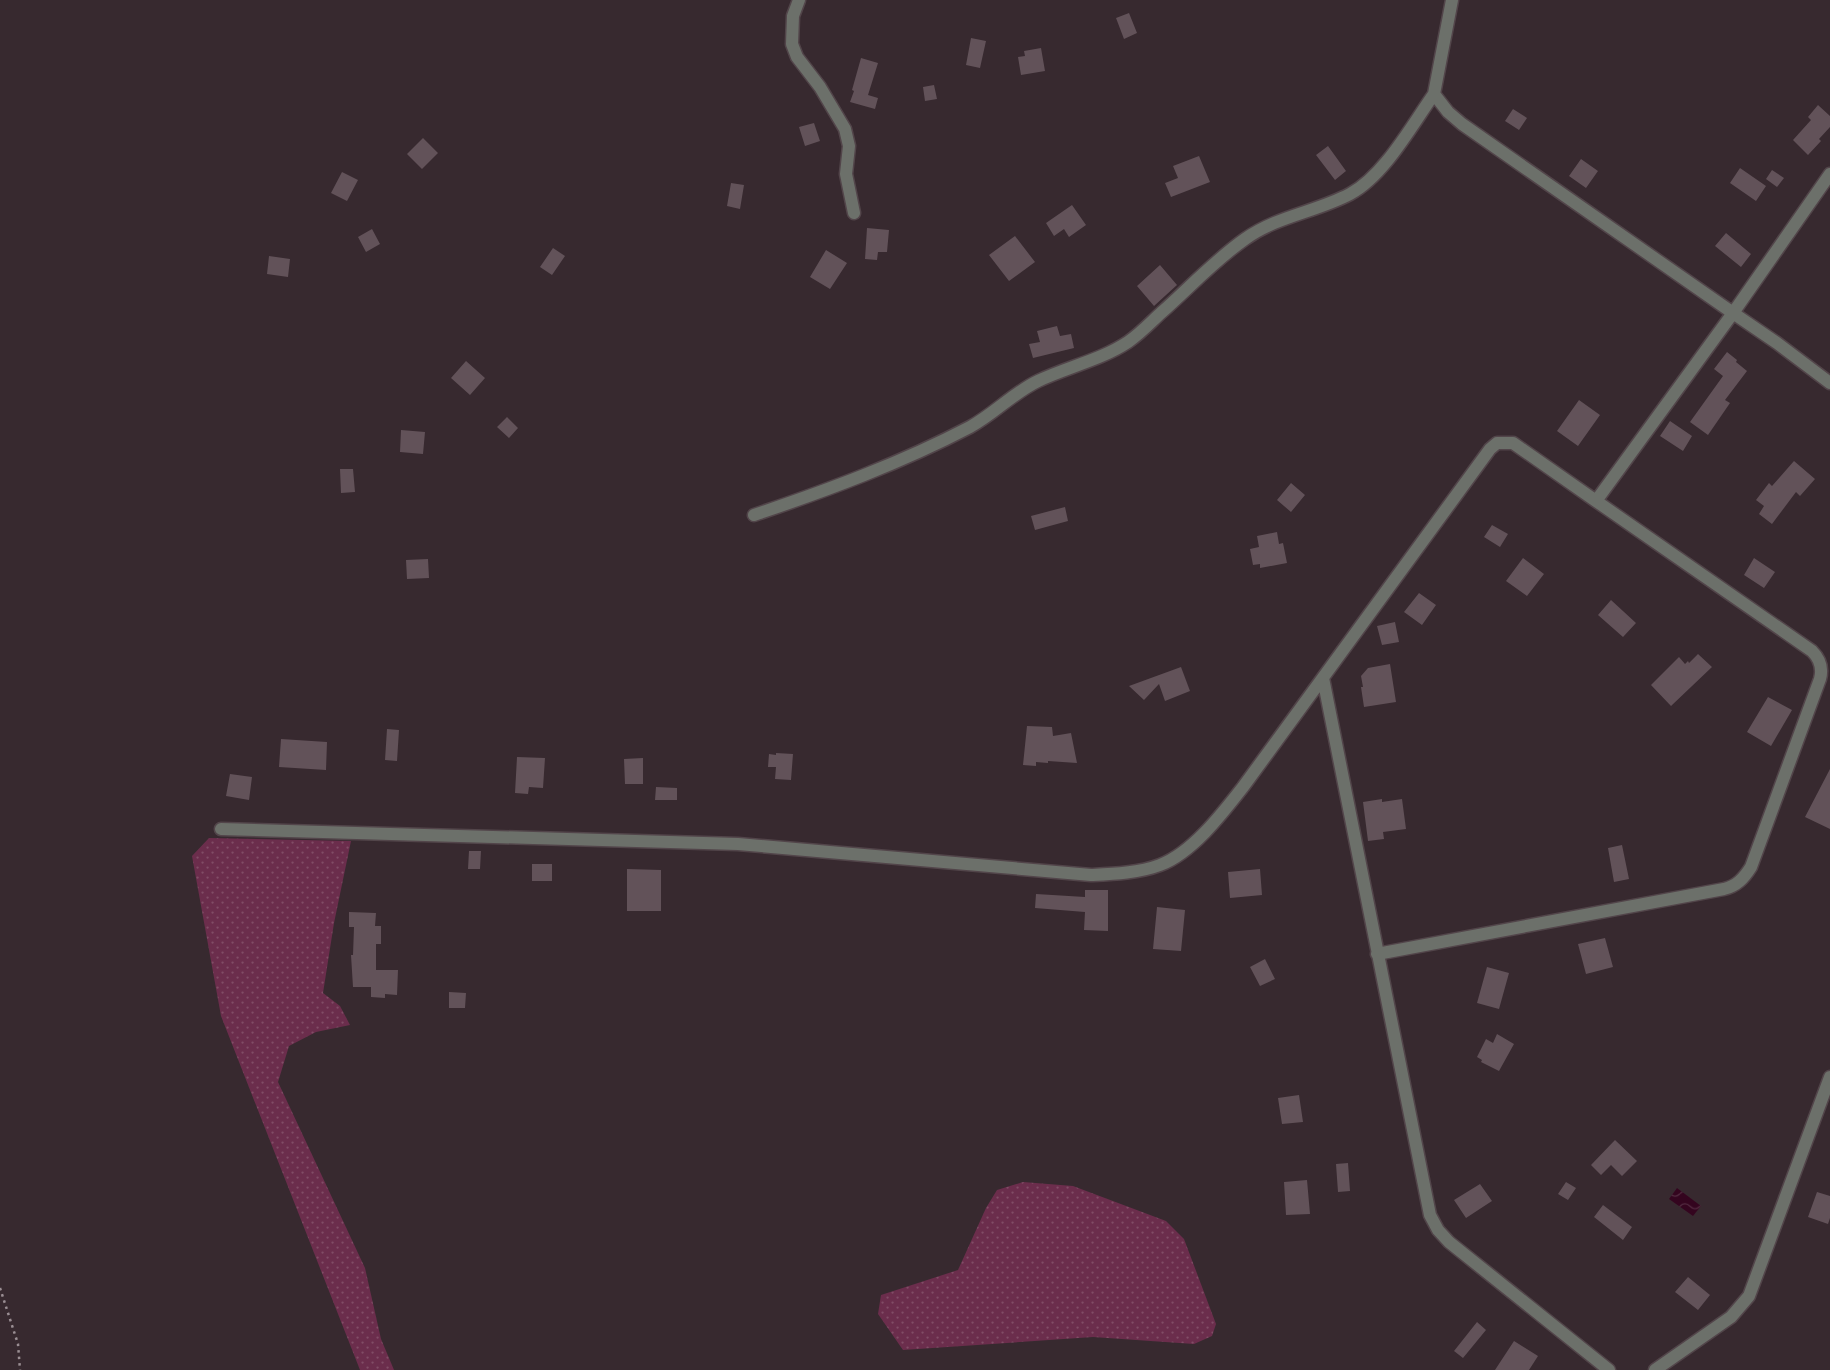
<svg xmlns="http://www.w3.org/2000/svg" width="1830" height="1370" font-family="Manrope,sans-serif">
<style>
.grass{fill:url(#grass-dots)}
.water{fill:url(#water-waves)}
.building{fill:#625259}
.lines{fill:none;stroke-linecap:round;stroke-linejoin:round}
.minor-casing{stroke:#52454a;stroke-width:15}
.path{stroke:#9a8e93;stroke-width:2.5;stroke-dasharray:2.5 4;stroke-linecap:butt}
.minor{stroke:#6c706a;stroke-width:12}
</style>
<defs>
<pattern id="grass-dots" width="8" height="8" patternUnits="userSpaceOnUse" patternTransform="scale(1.25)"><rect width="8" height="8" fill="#6b2d4c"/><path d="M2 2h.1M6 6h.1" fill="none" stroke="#814c66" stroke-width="1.8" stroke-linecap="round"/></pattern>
<pattern id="water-waves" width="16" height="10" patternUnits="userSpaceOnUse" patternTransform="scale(1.25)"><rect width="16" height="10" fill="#34051f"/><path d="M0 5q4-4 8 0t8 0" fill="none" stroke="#522a40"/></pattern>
</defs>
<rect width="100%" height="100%" fill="#37292f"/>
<path class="grass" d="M209,838L351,841L334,923L323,993L340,1006L350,1025L316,1032L289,1046L278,1082L365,1268L381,1339L394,1370H360L221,1016L192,856Z
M1023,1182L1073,1186L1166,1221L1184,1239L1216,1324L1212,1336L1194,1344L1093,1337L903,1350L878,1314L881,1295L958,1270L986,1208L997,1190Z"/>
<path class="water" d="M1677,1188L1701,1206L1693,1216L1669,1199Z"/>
<path class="building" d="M1129,13L1137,33L1124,39L1116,18Z
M971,38L986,41L980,68L966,65Z
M1041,48L1045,71L1021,75L1018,57L1025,56L1024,51Z
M861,58L878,63L868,95L878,98L875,109L850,102L854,91L852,90Z
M934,85L937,99L925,101L923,87Z
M1818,105L1830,116V127L1819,139L1821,141L1808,155L1793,140L1811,120L1808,117Z
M1513,109L1527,118L1519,130L1505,121Z
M814,123L820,141L805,146L799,127Z
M423,138L438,153L422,169L407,154Z
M1328,146L1346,171L1335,180L1316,155Z
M1199,156L1210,182L1171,197L1165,183L1178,178L1173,166Z
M1581,159L1598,171L1586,188L1569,176Z
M1740,168L1766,186L1756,201L1730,183Z
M1772,170L1784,178L1777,187L1766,179Z
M342,172L358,180L347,201L331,193Z
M731,183L744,185L740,209L727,206Z
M1072,205L1086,225L1069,237L1064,229L1054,236L1046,223Z
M867,228L889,230L887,252H878L877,260L865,259Z
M372,229L380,244L366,252L358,237Z
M1726,233L1751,254L1741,267L1715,246Z
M1015,236L1035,262L1009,281L989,255Z
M553,248L565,256L552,275L540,267Z
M826,250L847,263L830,289L810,277Z
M269,256L290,259L288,277L267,274Z
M1160,265L1177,285L1154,306L1137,286Z
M1057,326L1060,336L1071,334L1074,348L1033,358L1029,344L1040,342L1037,331Z
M1727,352L1737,360L1736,362L1747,371L1725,400L1730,403L1708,435L1690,422L1723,376L1714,369Z
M466,361L485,378L470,395L451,378Z
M1579,400L1600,415L1578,446L1557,431Z
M507,417L518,428L509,438L497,427Z
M1670,421L1692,436L1683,451L1660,436Z
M401,430L425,432L423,454L400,452Z
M1794,461L1815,479L1800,496L1796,492L1772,524L1759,514L1764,506L1756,500L1769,483L1772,486Z
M340,469H353L355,492L341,493Z
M1291,483L1305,495L1291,512L1277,500Z
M1065,507L1068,521L1035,530L1031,516Z
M1492,525L1508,534L1500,547L1484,537Z
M1277,532L1279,544L1283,543L1287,563L1260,568V564L1253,565L1250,549L1259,547L1257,536Z
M1523,558L1544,574L1527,596L1506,581Z
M1754,558L1775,572L1764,588L1744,575Z
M428,559L429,578L407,579L406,560Z
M1419,593L1436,605L1422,625L1404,612Z
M1611,600L1636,623L1623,637L1598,615Z
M1395,622L1399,642L1382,645L1377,626Z
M1698,654L1712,667L1671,706L1651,685L1679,657L1685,664L1688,661L1689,663Z
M1390,664L1396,702L1364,707L1361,687H1363L1361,676L1368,668Z
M1181,667L1190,691L1165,701L1159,684L1144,700L1129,686Z
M1768,697L1792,710L1771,746L1747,732Z
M1027,726L1052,727L1053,736L1071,733L1077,763L1048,761V763L1036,762V766L1023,765Z
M387,729L399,730L397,761L385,760Z
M281,739L327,742L326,770L279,767Z
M776,753L793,754L791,780L775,779L776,767H768L769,754L776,755Z
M517,757L545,758L543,788L529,787L528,794L515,793Z
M643,758V784H625L624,759Z
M1830,769V829L1805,817Z
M230,774L252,777L249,800L226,796Z
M656,787L677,788V800H655Z
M1382,799V802L1402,799L1406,829L1383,832L1384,839L1368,841L1363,802Z
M1622,845L1629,879L1614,882L1608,848Z
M469,851H481L480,869H468Z
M532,864H552V881H532Z
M627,869L661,870V911H627Z
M1260,869L1262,895L1230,898L1228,872Z
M1085,890H1108V931L1084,930L1085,912L1035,908L1036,894L1085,897Z
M1157,907L1185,910L1181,951L1153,949Z
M349,912L376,913L375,926H381V944H376V970H398L397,995L385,994V998L371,997V987H353L351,955H353L354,927H349Z
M1605,938L1613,967L1586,974L1578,944Z
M1265,959L1275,979L1260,986L1250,967Z
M1487,967L1509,973L1499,1009L1477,1003Z
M449,992L466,993L465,1008H449Z
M1497,1034L1514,1044L1499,1071L1481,1062L1482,1060L1477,1057L1486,1039L1493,1043Z
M1299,1095L1303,1122L1282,1124L1278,1098Z
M1615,1140L1637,1161L1622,1176L1611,1165L1601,1175L1591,1165Z
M1348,1163L1350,1191L1338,1192L1336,1164Z
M1307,1180L1310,1214L1286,1215L1284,1182Z
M1566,1182L1576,1188L1568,1200L1558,1194Z
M1480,1184L1492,1201L1466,1218L1454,1200Z
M1817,1192L1830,1196V1218L1828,1224L1808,1217Z
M1603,1205L1632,1227L1623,1240L1594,1217Z
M1688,1277L1710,1295L1698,1310L1675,1292Z
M1477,1322L1486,1330L1463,1358L1454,1351Z
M1514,1341L1538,1356L1529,1370H1495Z"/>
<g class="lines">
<defs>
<path id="minor" d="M799,0L793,16L792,44L797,57L820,87L845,129L849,146L846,174L854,213
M1830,174L1733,313L1777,343L1830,383
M754,515C828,490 901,463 970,427C994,414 1013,393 1038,381C1067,367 1101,360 1128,342C1141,333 1151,322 1162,312C1189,288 1215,260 1245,239C1277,216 1316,212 1350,194C1384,176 1412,125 1434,94
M1323,678L1430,1215L1438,1230L1449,1242L1609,1370
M221,829L738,844L1091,875C1113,874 1139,873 1160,865C1192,853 1222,814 1243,787L1490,449L1497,443H1513L1596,501L1733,313L1462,124L1448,112L1434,94L1452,0
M1377,954L1724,889C1737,886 1744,878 1751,867L1820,679C1823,668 1820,659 1812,651L1596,501
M1655,1370L1731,1317L1749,1296L1830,1077"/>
</defs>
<use href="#minor" class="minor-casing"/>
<path class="path" d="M0,1288L18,1344L20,1370"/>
<use href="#minor" class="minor"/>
</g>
</svg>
